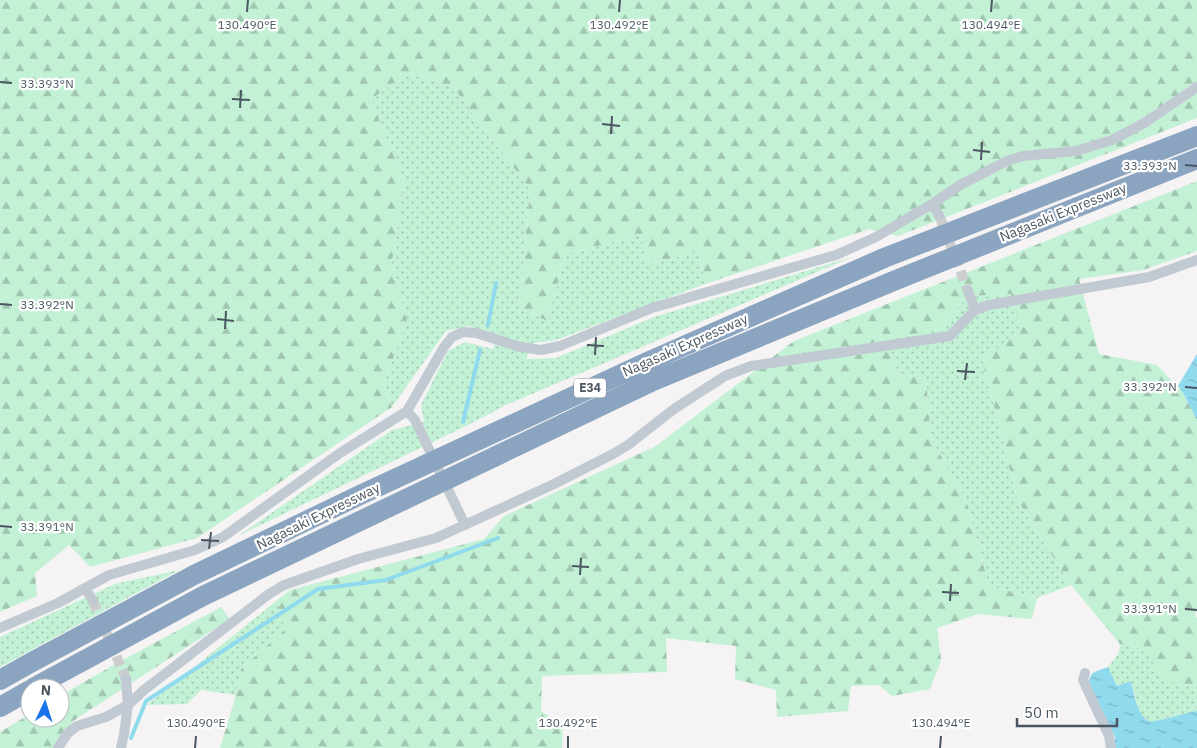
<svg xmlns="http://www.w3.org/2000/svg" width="1197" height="748" font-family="'IBM Plex Sans',sans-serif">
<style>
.grass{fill:url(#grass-dots)}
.forest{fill:url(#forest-firs)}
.water{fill:url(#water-ripples)}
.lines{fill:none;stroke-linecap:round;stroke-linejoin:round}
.stream{stroke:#90daee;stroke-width:4}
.street-tunnel{stroke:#caccce;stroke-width:10;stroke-dasharray:10 5;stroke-linecap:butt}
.street{stroke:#c1cad2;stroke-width:10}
.highway{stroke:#8ba5c1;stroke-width:20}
.ticks{fill:none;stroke:#4a5661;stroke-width:2}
.labels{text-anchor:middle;stroke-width:4.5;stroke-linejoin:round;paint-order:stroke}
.shield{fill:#fff;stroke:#808990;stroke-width:1}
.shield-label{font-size:12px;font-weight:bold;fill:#4a5661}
.street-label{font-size:14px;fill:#4a5661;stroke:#fff}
.ticks-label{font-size:12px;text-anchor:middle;fill:#4a5661;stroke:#fff;stroke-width:4.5;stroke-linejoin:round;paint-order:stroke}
</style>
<defs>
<pattern id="grass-dots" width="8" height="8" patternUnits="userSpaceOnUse" patternTransform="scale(1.25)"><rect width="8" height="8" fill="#c3f1d5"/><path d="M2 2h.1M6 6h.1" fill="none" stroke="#a0c6b0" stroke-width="1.8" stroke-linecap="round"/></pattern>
<pattern id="forest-firs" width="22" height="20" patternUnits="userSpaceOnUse" patternTransform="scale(1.25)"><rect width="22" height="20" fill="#c3f1d5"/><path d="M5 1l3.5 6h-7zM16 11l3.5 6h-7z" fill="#a0c6b0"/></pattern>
<pattern id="water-ripples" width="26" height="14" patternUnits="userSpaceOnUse" patternTransform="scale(1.25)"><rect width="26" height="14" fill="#90daee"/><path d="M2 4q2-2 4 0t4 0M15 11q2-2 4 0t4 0" fill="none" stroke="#78b4c4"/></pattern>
</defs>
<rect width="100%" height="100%" fill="#f5f3f3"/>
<path class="grass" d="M409,73L453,87L530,189L519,307L547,321L566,254L641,235L648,264L699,252L705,284L556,340L533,343L526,359L556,358L654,317L852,257L506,405L468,425L238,536L392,430L424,422L421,405L448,351L465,342L493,349L497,335L469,326L446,331L392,407L384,383L407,321L392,262L404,181L371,99Z
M1012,294L1021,332L982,359L1018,501L1071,585L1037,598L989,586L966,499L931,439L926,379L895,373L889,340L939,329L968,296Z
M179,570L0,667V637L115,584Z
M290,590L278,610L287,629L241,669L236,695L201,690L187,704L147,705Z
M1120,644L1147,650L1180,687L1197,683V711C1187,712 1158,723 1149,721C1138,717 1134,691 1131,681L1117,686L1108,667L1119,653Z"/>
<path class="forest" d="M0,0H1197V118L898,236L869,229L705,284L699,252L648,264L641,235L566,254L547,321L519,307L530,189L453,87L409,73L371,99L404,181L392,262L407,321L384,383L392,407L197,538L90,567L69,545L35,573L37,596L0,612Z
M1197,181V251L1143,270L1079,279L1099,354L1157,365L1183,393L1197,420V608L1195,617L1197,618V683L1180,687L1159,676L1147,650L1120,644L1071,585L1018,501L982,359L1021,332L1011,294L968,296L939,329L889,340L895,373L926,379L931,439L966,499L989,586L1037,598L1032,619L978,614L937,628L941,660L930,689L892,696L879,685L851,686L848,711L777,717L776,690L735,679L736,646L666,638L667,672L542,676L541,711L563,725L562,748H220L236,695L241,669L286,629L277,610L290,590L484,539L504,516L656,446L794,341Z
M221,607L230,619L73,721L57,748H0V732L30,714V718H60V696L108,668Z"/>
<path class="water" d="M1197,354V420L1183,393L1178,386Z
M1108,667L1117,686L1131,681C1133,691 1138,717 1149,721C1157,723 1187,712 1197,711V748H1115V737L1089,683C1089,671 1098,671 1108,667Z"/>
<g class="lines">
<path class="stream" d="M488,325L496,283
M463,422L480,350
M131,738L146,701L318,589L386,580L498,538"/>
<path class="street-tunnel" d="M939,215L968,291
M93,601L126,679"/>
<path class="street" d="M932,204L939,215
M968,291L975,310
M407,411L415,420L465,525
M85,588L93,601
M0,628L58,603L109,575L195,550L223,537L340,453L407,411L444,347L452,337L463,332L476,333L520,347L541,350L560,346L652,308L836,255L876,237L932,204L960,185L1007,161L1023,156L1076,151L1112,140L1146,122L1197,87
M1085,673L1083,680L1109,736L1111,748
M58,748L68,733L77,726L106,717L128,705L144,690L269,594L284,585L358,559L436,538L552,485L613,454L628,445L674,409L725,376L751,366L950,336L975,310L989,305L1149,277L1197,260
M121,748L124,734L128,705L126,679"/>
<path class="highway" d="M0,680L32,662L194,575L360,495L645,363L884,258L1197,136
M33,688L203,596L653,381L896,280L1197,159
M0,707L30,690"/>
</g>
<path class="ticks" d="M247,12L248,0M619,12L620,0M991,12L992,0M0,82L12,83M232,99L250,100M240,108L241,90M602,124L620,126M611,134L612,116M973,150L990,152M981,160L982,142M1185,165L1197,166M0,304L12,305M217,319L234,321M225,329L226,311M587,345L604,346M595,355L596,337M957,371L975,372M965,380L967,363M1185,387L1197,388M0,526L12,527M201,540L219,541M209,549L211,532M572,566L589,567M580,575L581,558M942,592L959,593M950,601L951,584M1185,609L1197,610M195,748L196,736M568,748V736M940,748L941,736"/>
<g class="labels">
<rect class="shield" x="574" y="378.5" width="32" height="19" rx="4"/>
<g class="shield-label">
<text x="590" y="392">E34</text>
</g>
<g class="street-label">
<text transform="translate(1063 212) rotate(-22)" y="5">Nagasaki Expressway</text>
<text transform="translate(685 345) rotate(-24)" y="5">Nagasaki Expressway</text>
<text transform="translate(318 516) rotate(-26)" y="5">Nagasaki Expressway</text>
</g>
</g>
<g class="ticks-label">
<text x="247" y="29">130.490°E</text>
<text x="619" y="29">130.492°E</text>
<text x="991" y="29">130.494°E</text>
<text x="47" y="88">33.393°N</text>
<text x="1150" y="170">33.393°N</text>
<text x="47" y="309">33.392°N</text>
<text x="1150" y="391">33.392°N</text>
<text x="47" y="531">33.391°N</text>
<text x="1150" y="613">33.391°N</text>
<text x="196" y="727">130.490°E</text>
<text x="568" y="727">130.492°E</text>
<text x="941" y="727">130.494°E</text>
</g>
<g transform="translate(45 703) rotate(4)"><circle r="24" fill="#ffffff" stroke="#b7bbc0"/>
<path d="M0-4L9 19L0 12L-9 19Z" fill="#1a73e8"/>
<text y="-8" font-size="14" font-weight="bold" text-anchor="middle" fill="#4a5661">N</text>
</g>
<path d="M1017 718v8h100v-8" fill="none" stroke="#4a5661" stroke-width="2.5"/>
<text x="1024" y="718" font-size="15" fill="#4a5661" stroke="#ffffff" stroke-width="4" paint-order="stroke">50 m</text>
</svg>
